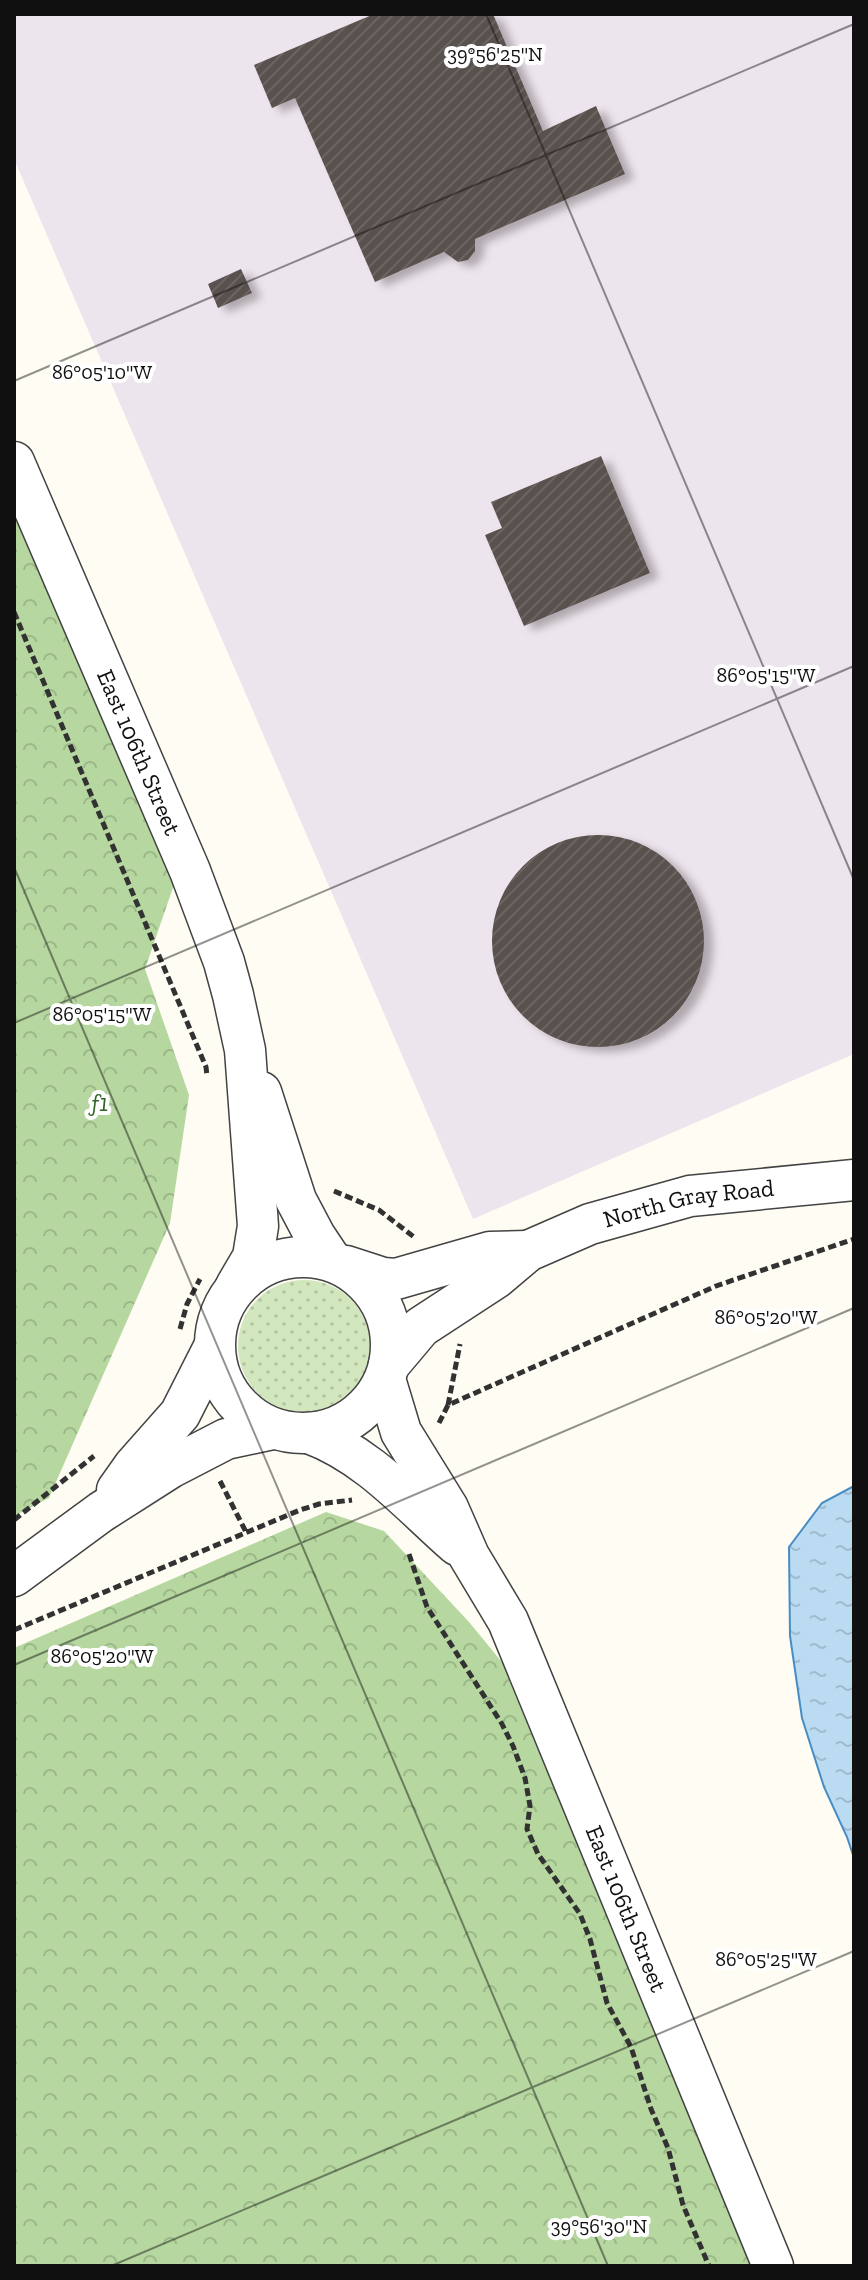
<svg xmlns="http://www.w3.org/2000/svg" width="868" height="2280" font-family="'Zilla Slab',serif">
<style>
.industrial{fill:#ede5ed}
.grass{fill:url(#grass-dots)}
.forest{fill:url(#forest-crowns)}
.water{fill:url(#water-ripples);stroke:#478dc4;stroke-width:2}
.building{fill:url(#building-hatch);filter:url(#shadow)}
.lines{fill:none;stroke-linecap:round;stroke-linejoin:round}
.minor-casing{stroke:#434343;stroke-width:43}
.path{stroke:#323232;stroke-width:5;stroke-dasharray:8 4;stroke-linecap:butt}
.minor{stroke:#fff;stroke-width:40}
.ticks{fill:none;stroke:#101010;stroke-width:2;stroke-opacity:0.45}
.labels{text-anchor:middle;stroke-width:8;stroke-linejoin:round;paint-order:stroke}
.street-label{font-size:24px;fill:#101010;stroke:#fff}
.park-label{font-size:24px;font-style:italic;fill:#2e6424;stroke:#fff}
.ticks-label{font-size:20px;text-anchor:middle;fill:#101010;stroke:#fff;stroke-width:8;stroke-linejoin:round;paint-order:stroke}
</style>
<defs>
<pattern id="grass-dots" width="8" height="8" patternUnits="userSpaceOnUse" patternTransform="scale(2)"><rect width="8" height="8" fill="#d2e7be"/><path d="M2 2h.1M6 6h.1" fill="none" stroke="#b3c5a2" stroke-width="1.8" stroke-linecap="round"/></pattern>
<pattern id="forest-crowns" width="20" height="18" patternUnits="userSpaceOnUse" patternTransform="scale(2)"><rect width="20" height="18" fill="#b6d79f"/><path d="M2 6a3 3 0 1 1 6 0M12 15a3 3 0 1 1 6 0" fill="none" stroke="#9bb888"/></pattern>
<pattern id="water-ripples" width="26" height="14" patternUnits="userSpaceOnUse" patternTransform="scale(2)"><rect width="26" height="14" fill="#bbdbf2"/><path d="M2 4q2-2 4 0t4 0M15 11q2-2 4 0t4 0" fill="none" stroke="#a0bbce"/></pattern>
<pattern id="building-hatch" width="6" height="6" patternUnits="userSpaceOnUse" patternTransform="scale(2)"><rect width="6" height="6" fill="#58514d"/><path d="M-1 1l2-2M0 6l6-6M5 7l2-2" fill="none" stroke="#6b6562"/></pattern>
<filter id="shadow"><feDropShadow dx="9" dy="5" stdDeviation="4" flood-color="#0004"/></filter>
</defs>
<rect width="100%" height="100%" fill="#fefcf3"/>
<path class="industrial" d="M14,14H854V1054L473,1219L14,159Z"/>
<path class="grass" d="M238 1346a66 66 0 1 1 132 0a66 66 0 1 1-132 0Z"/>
<path class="forest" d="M14,488L178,873L145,969L189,1095L170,1223L49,1498L14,1516Z
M326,1512L384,1531L469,1622L532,1699L756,2266H14V1648Z"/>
<path class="water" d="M854,1486V1858L847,1837L824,1787L802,1718L790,1636L789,1547L822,1503Z"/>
<path class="building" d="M374,14H493L543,131L596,106L625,174L475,239V251L468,260L458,262L444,252L375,282L295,98L272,108L254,65Z
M241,269L252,293L218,308L208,284Z
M601,456L650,573L524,626L485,535L502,528L491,502Z
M492 941a106 106 0 1 1 212 0a106 106 0 1 1-212 0Z"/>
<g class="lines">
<defs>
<g id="minor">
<path id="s1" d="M14,462L190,871L224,962L233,995L245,1050L258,1226L253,1257L236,1286"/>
<path d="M261,1092L296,1200L315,1236L331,1260"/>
<circle cx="303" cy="1345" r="88"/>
<path d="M346,1266L383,1278L396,1279L490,1252L528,1251"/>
<path id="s2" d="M389,1365L421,1327L496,1278L528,1251L590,1224L690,1196L854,1180"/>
<path id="s3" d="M385,1379L401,1432L448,1508L469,1556L508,1621L773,2266"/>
<path d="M309,1433C369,1455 410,1504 457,1545"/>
<path d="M117,1490L134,1466L180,1414L214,1347"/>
<path d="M14,1576L101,1512L170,1468L226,1439L273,1429"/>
</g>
</defs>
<use href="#minor" class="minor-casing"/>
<path class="path" d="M14,612L206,1067L207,1076
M334,1191L379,1210L414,1237
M180,1329L187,1304L200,1279
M448,1405L460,1344
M439,1423L448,1405L716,1286L854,1239
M220,1481L247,1534
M14,1520L94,1456
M409,1554L427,1607L502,1724L513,1746L525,1778L530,1806L527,1829L538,1854L580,1914L590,1939L607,2003L631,2047L651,2109L668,2148L683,2205L709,2266
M14,1630L300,1510L319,1504L352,1500"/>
<use href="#minor" class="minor"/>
</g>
<path class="ticks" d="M486,14L854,880M14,381L854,24M14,867L608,2266M14,1023L854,666M14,1665L854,1308M111,2266L854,1951"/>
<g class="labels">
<g class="street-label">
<text dy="8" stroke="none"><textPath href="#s1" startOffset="316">East 106th Street</textPath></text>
<text dy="8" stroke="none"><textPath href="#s2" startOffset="350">North Gray Road</textPath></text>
<text dy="8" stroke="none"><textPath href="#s3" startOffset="584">East 106th Street</textPath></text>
</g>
<g class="park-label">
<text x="100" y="1111">f1</text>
</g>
</g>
<g class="ticks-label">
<text x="495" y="61">39°56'25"N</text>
<text x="102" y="379">86°05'10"W</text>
<text x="766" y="682">86°05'15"W</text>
<text x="102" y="1021">86°05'15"W</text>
<text x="766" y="1324">86°05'20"W</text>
<text x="102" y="1663">86°05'20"W</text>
<text x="766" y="1966">86°05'25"W</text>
<text x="599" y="2233">39°56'30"N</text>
</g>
<rect width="868" height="2280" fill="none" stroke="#101010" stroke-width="32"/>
</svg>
